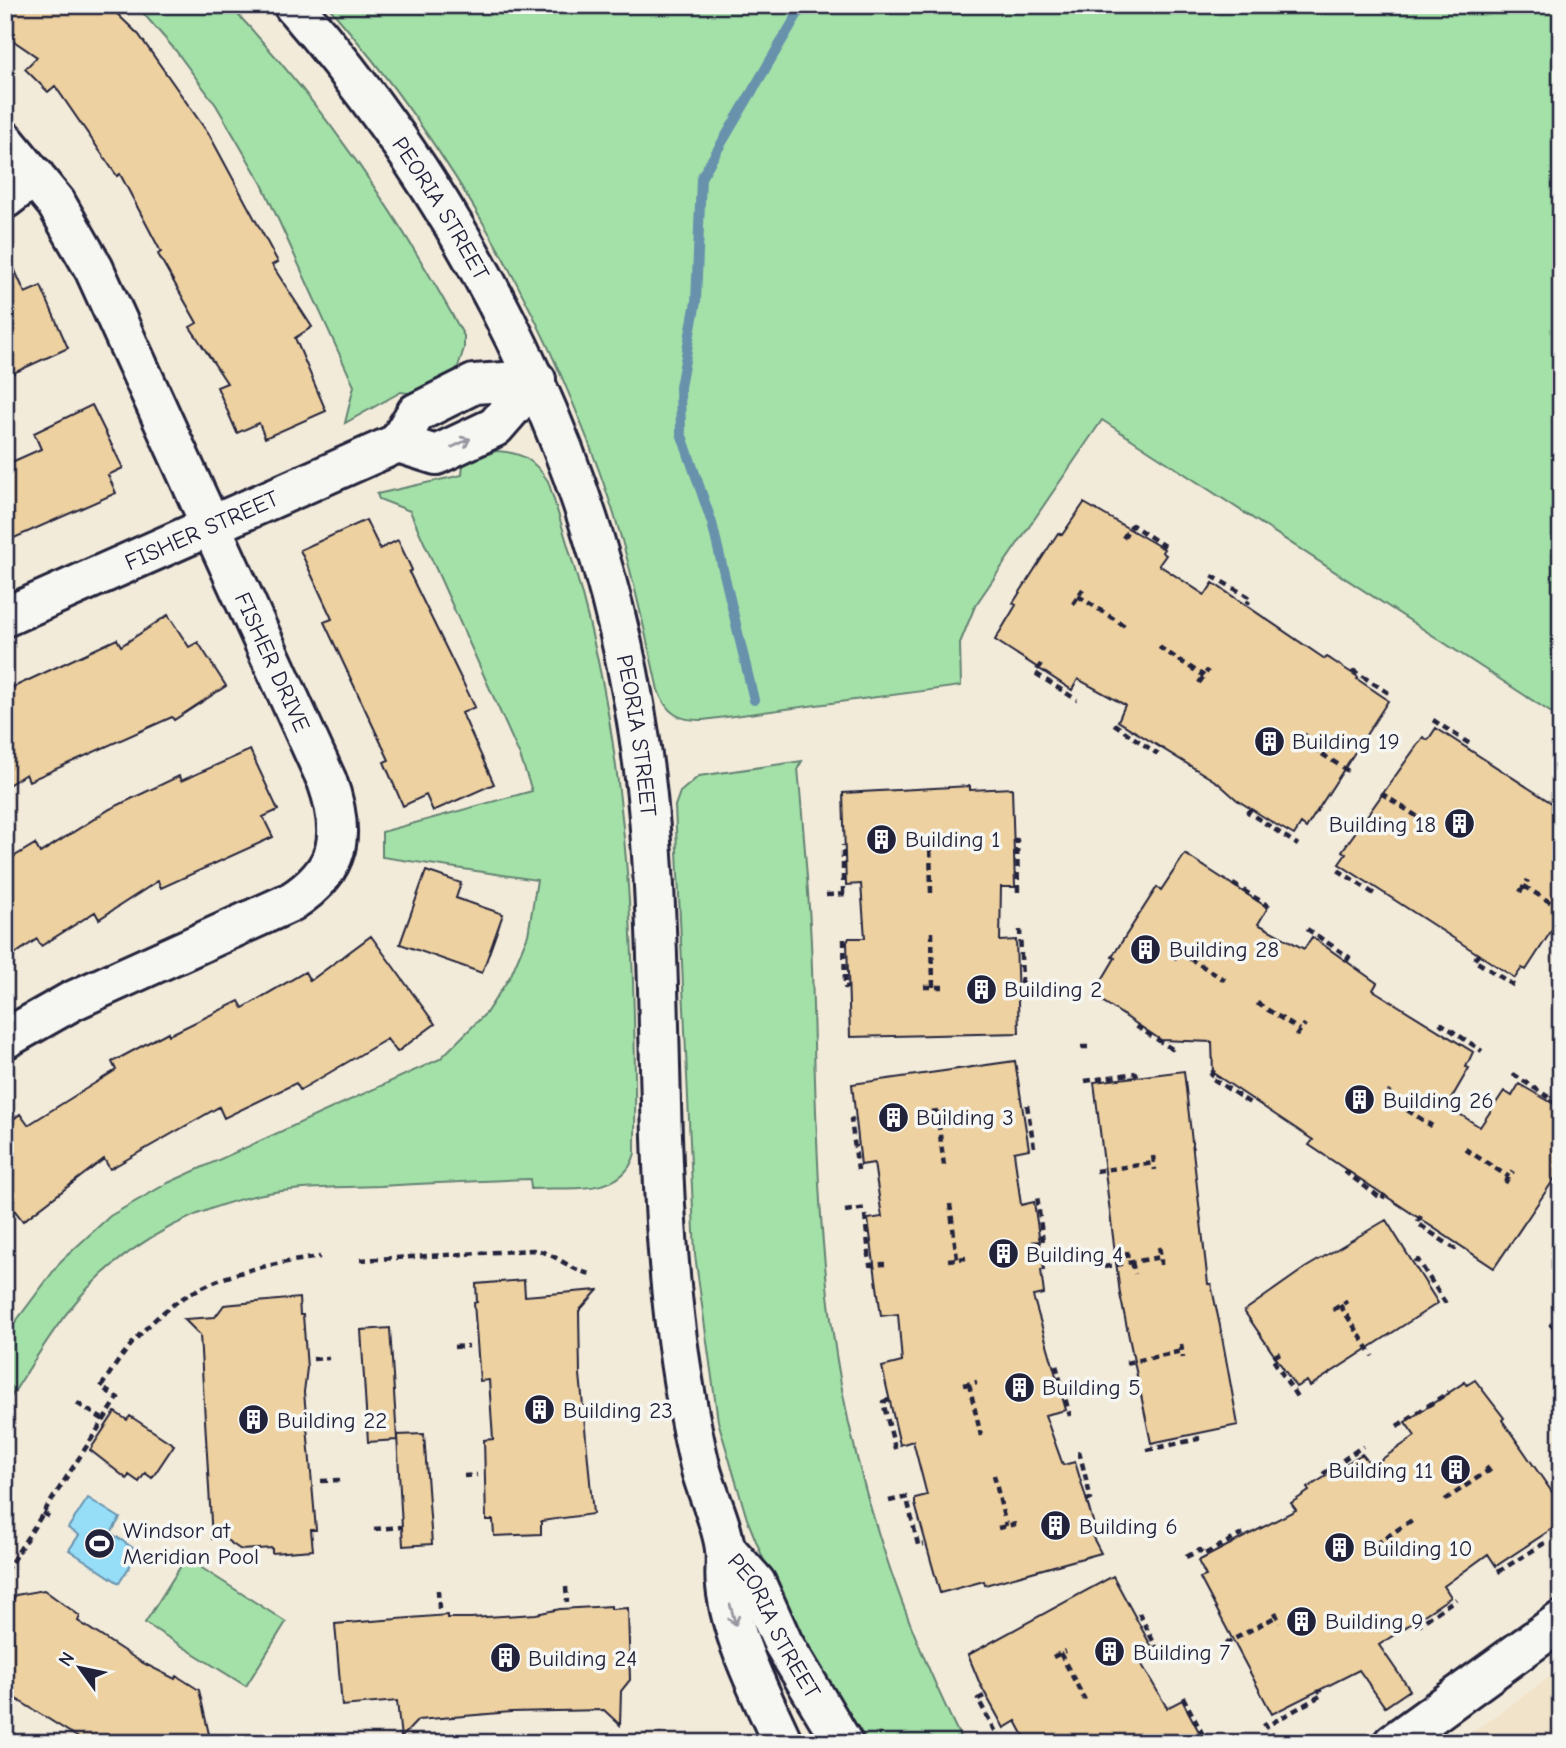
<svg xmlns="http://www.w3.org/2000/svg" width="1566" height="1748" font-family="'Comic Neue',sans-serif">
<style>
.built{fill:#f1e3c9}
.green{fill:#a4e1a8;stroke:#638272;stroke-width:2}
.water{fill:#96ddf8;stroke:#6892ac;stroke-width:2}
.lines{fill:none;stroke-linecap:round;stroke-linejoin:round}
.stream{stroke:#6892ac;stroke-width:10}
.building{fill:#edd1a1;stroke:#22223b;stroke-width:2}
.minor-casing{stroke:#22223b;stroke-width:44}
.major-casing{stroke:#22223b;stroke-width:44}
.path{stroke:#22223b;stroke-width:4.5;stroke-dasharray:7 5;stroke-linecap:butt}
.minor{stroke:#f6f6f2;stroke-width:38}
.major{stroke:#f6f6f2;stroke-width:38}
.oneway{stroke:#9797a0}
.labels{text-anchor:middle;stroke-width:7;stroke-linejoin:round;paint-order:stroke}
.street-label{font-size:23px;fill:#22223b;stroke:#f6f6f2}
.poi-label{font-size:23px;fill:#22223b;stroke:#f6f6f2;text-anchor:start}
</style>
<rect width="100%" height="100%" fill="#f3ebda"/>
<filter id="ink" filterUnits="userSpaceOnUse"><feTurbulence type="fractalNoise" baseFrequency=".0143" numOctaves="2"/><feDisplacementMap in="SourceGraphic" scale="14" xChannelSelector="R" yChannelSelector="G"/><feConvolveMatrix kernelMatrix="1 2 1 2 8 2 1 2 1" color-interpolation-filters="sRGB"/></filter>
<g filter="url(#ink)">
<path class="built" d="M1561,1669V1743H1457Z"/>
<path class="green" d="M136,5H229C325,106 397,214 464,336V348L458,367L450,375L416,394L401,392L345,423L354,386L262,184L216,105L176,51Z
M327,5H1561V719L1102,420L975,606L960,643L961,686L703,720C679,721 666,713 658,690C644,628 631,565 611,505C550,322 454,151 327,5Z
M496,451C522,452 534,460 548,481C572,557 595,634 608,713C632,857 636,1007 635,1153C624,1198 567,1186 531,1189L530,1179C480,1181 430,1183 381,1186C345,1187 309,1187 274,1192C205,1203 136,1238 88,1288C55,1323 31,1367 5,1406V1336L61,1261L110,1216L168,1183L440,1059L486,1013L511,975L528,935L537,880L382,857V832L532,791L520,756L410,511L379,499L377,494L462,475L463,464Z
M802,761L798,768C804,835 810,901 812,968C816,1107 816,1247 841,1384C864,1509 907,1629 963,1743H864L843,1712L780,1600L747,1519L718,1421L695,1255L675,806L680,792L699,776Z
M186,1558L286,1622L246,1686L145,1623Z"/>
<path class="water" d="M88,1498L120,1518L111,1533L139,1552L119,1583L69,1550L79,1535L68,1528Z"/>
<g class="lines">
<path class="stream" d="M754,700L712,523L681,433L680,387L696,302L701,178L803,5"/>
</g>
<path class="building" d="M5,5H108L139,35L210,136L278,262L272,265L312,327L295,338L326,411L265,438L259,423L237,433L217,387L227,383L190,327L197,323L158,254L161,252L120,174L117,176L55,86L48,92L25,69L37,57L5,35Z
M5,248L25,293L41,286L68,348L5,377Z
M92,405L123,468L108,475L116,493L5,542V465L41,449L34,433Z
M1084,503L1164,549L1162,552L1166,555L1159,565L1205,595L1213,583L1325,659L1327,657L1358,677L1357,679L1385,698L1388,701L1306,828L1301,824L1294,835L1275,824L1237,800L1218,783L1118,721L1125,705L1078,679L1072,690L995,640L1016,605L1013,603L1058,533L1062,535Z
M366,520L380,549L398,540L412,570L409,572L475,707L462,713L494,784L433,811L426,795L403,806L384,762L389,760L324,622L332,619L300,550Z
M168,615L189,647L198,642L226,686L174,720L172,717L29,781L26,774L5,787V691L117,639L121,646Z
M1436,728L1561,809V916L1526,970L1522,968L1515,978L1339,864L1346,854L1342,851L1423,737L1428,740Z
M250,750L278,810L263,817L273,837L161,888L158,881L99,919L95,912L41,946L37,939L5,961V862L35,844L40,853L110,809L179,776L181,781Z
M970,786V790L1012,788L1015,887H1001L1000,941L1016,940L1019,1033L850,1037L847,942L849,938H865L861,884L846,885L843,793Z
M1185,854L1265,906L1267,909L1258,924L1304,949L1312,937L1377,983L1373,990L1473,1052L1466,1067L1469,1068L1447,1106L1480,1127L1504,1091L1512,1096L1519,1084L1561,1108V1169L1494,1268L1309,1145L1313,1140L1213,1073L1212,1042L1161,1040L1093,995L1115,958L1112,957L1157,887L1161,890Z
M426,871L461,883L456,898L503,914L482,973L400,944Z
M371,936L435,1024L397,1052L387,1039L300,1090L296,1083L224,1118L219,1107L110,1169L104,1159L23,1221L5,1198V1126L20,1114L28,1125L116,1070L112,1062L168,1032L169,1035L239,1001L243,1008L305,972L310,981Z
M1015,1061L1029,1149L1014,1152L1021,1205L1034,1202L1044,1270H1041L1044,1294L1033,1296L1066,1410L1045,1415L1063,1465L1075,1462L1095,1528L1089,1530L1101,1553L985,1585L984,1581L940,1593L915,1504V1498L927,1495L913,1441L900,1445L882,1367L902,1362L898,1314L881,1316L868,1219L882,1217L874,1163L861,1165L852,1084Z
M1184,1071L1208,1284H1211L1220,1326L1238,1425L1151,1443L1120,1294L1094,1082Z
M1386,1220L1438,1303L1310,1386L1307,1381L1296,1387L1244,1311L1305,1268Z
M524,1280L525,1296L598,1290L579,1311L580,1374L593,1514L541,1521V1534L494,1536L493,1520H486L484,1440L493,1439L489,1380L480,1381L474,1303L477,1302L476,1284Z
M299,1298L300,1315H303L307,1368L304,1392L316,1530H311L313,1550L272,1553V1548L241,1550L225,1539H212L200,1335L184,1319L215,1317L224,1305Z
M390,1328L397,1440L368,1442L361,1330Z
M1475,1380L1504,1418L1502,1420L1561,1505V1523L1496,1566L1488,1554L1444,1586L1451,1597L1379,1645L1410,1690L1385,1707L1359,1670L1272,1714L1200,1578L1206,1576L1198,1561L1296,1510L1291,1503L1309,1491L1307,1488L1362,1454L1372,1466L1415,1436L1405,1422L1465,1382L1467,1385Z
M115,1412L127,1420L130,1416L174,1445L152,1478L145,1473L139,1482L129,1475L127,1479L90,1450Z
M424,1434L432,1544L403,1546L397,1435Z
M1113,1576L1156,1655L1141,1663L1167,1708L1182,1700L1205,1743H1028L1016,1721L1004,1728L980,1684L968,1655Z
M44,1590L80,1616L78,1621L141,1662L175,1679L177,1676L199,1690L211,1743H87L5,1692V1612L16,1595Z
M611,1606V1609L628,1608L630,1680L621,1691L620,1725L604,1710L511,1712L418,1720L401,1738L397,1701L342,1706L335,1624L447,1615V1618H471L536,1614L560,1609Z"/>
<g class="lines">
<defs>
<g id="minor">
<path id="s1" d="M5,141L56,203L94,269L327,781C346,835 341,870 291,902L72,1001L5,1039"/>
<path d="M5,199L35,176"/>
<path d="M398,443L436,455L495,427L536,380"/>
<path id="s2" d="M5,617L398,443L416,413L474,384L536,380"/>
<path d="M1393,1743L1561,1621"/>
</g>
<g id="major">
<path id="s3" d="M293,5C487,227 616,502 647,796C664,962 655,1130 672,1296C678,1355 687,1412 701,1470C708,1496 722,1523 725,1549C727,1562 724,1574 726,1586C731,1637 762,1697 783,1743"/>
<path id="s4" d="M725,1548L756,1583L783,1643L843,1743"/>
</g>
</defs>
<use href="#minor" class="minor-casing"/>
<use href="#major" class="major-casing"/>
<path class="path" d="M1123,538L1132,525L1169,549
M1212,576L1251,598L1247,604
M1078,596L1125,626
M1073,604L1083,589
M1159,647L1204,676
M1041,664L1035,673L1077,700
M1353,673L1354,671L1392,695
M1199,683L1208,670
M1433,720L1470,744L1468,748
M1114,724L1156,753L1158,751
M1302,741L1348,771
M1297,749L1307,734
M1381,793L1427,823
M1251,809L1248,812L1298,845
M1422,830L1432,815
M920,838L938,837
M930,838L931,894
M1014,840H1017L1018,892
M1338,870L1376,895L1377,893
M1233,884L1272,908
M1524,886L1561,909
M1520,892L1528,880
M843,894V845
M826,895L846,894
M1307,929L1349,957L1345,963
M932,932L933,987
M844,939L845,987H848
M1179,952L1225,980
M1479,954L1474,960L1518,988
M1174,959L1184,944
M1019,981H1022L1020,930
M924,987H943
M1257,1003L1300,1030
M1556,1012L1561,1015
M1136,1026L1172,1049L1174,1045
M1440,1026L1442,1024L1482,1051
M1296,1036L1305,1024
M1081,1047H1093
M1214,1070L1210,1077L1250,1103L1252,1099
M1513,1074L1553,1100L1551,1103
M1085,1081L1136,1073L1137,1076
M1387,1097L1432,1126
M1383,1103L1390,1091
M1027,1105L1034,1147
M937,1111L944,1166
M931,1112L945,1110
M854,1119L851,1120L858,1170
M1465,1149L1509,1177
M1153,1156L1155,1170
M1096,1171L1154,1163
M1344,1171L1382,1199L1385,1194
M1505,1183L1513,1171
M950,1204L957,1259
M845,1211L867,1208
M865,1215L870,1265L885,1264
M1421,1216L1417,1223L1455,1249L1459,1244
M1032,1243L1043,1242L1037,1196
M1159,1247L1161,1257
M1127,1251L1128,1263
M360,1260L532,1250C556,1251 570,1273 594,1274
M948,1260L966,1258
M1132,1262L1135,1274
M1415,1262L1418,1260L1448,1307
M1104,1267L1161,1257V1265
M1340,1305L1373,1356
M1333,1310L1347,1301
M1555,1328L1551,1325L1561,1313
M1181,1344L1183,1358
M454,1347L469,1346
M1280,1353L1272,1358L1299,1400
M313,1359L329,1358
M1126,1363L1182,1351
M1056,1365L1070,1416
M969,1384L981,1436
M963,1385L977,1382
M889,1400L883,1402L896,1452
M77,1403L104,1420
M1397,1426L1449,1392
M1147,1450L1198,1439L1197,1435
M1079,1451L1091,1499L1087,1500
M1486,1467L1493,1476
M1323,1474L1363,1446
M994,1475L1006,1526
M464,1476L477,1475
M321,1481L340,1480
M1445,1500L1489,1470
M889,1501L912,1496
M908,1503L918,1545L924,1544
M43,1513L51,1518
M998,1528L1016,1524
M374,1529L402,1527
M1363,1546L1372,1559
M1366,1551L1412,1520
M1186,1557L1200,1550L1203,1555L1244,1533L1246,1536
M5,1572L118,1398L101,1387C159,1294 214,1271 320,1257
M1498,1572L1543,1544L1539,1538
M566,1587L567,1602
M438,1590L439,1609
M1275,1612L1280,1623
M1139,1613L1161,1657
M1417,1620L1420,1624L1456,1599
M1225,1644L1277,1616
M1060,1653L1085,1700
M1053,1657L1065,1651
M984,1696L978,1699L998,1736
M1183,1697L1204,1737L1202,1738
M1264,1723L1277,1743
M1272,1723L1322,1695L1319,1690
M1100,1734L1104,1743"/>
<use href="#minor" class="minor"/>
<use href="#major" class="major"/>
</g>
<defs><path id="oneway-shaft" d="M-6 0H5M1.5-3L5.5 0L1.5 3" fill="none" stroke-width="1.6" stroke-linecap="round" stroke-linejoin="round" transform="scale(1.75)"/></defs>
<g class="oneway">
<use href="#oneway-shaft" transform="translate(461 443) rotate(-25)"/>
<use href="#oneway-shaft" transform="translate(733 1615) rotate(75)"/>
</g>
</g>
<defs>
<symbol id="building-disc" viewBox="-11 -11 22 22"><circle r="9.5" fill="#22223b" stroke="#f6f6f2"/><path d="M-4-6H4V6H1V3H-1V6H-4ZM-2.5-4.3h1.7v1.8h-1.7ZM.8-4.3h1.7v1.8H.8ZM-2.5-1h1.7V.8h-1.7ZM.8-1h1.7V.8H.8Z" fill="#fff"/></symbol>
<symbol id="stadium-disc" viewBox="-11 -11 22 22"><circle r="9.5" fill="#22223b" stroke="#f6f6f2"/><path d="M0-5a6.5 5 0 1 0 0 10a6.5 5 0 1 0 0-10ZM-3.5-1.8h7v3.6h-7Z" fill="#fff"/></symbol>
</defs>
<g fill-rule="evenodd">
<use href="#building-disc" x="1252" y="724" width="35" height="35"/>
<use href="#building-disc" x="1442" y="806" width="35" height="35"/>
<use href="#building-disc" x="864" y="822" width="35" height="35"/>
<use href="#building-disc" x="1128" y="932" width="35" height="35"/>
<use href="#building-disc" x="964" y="972" width="35" height="35"/>
<use href="#building-disc" x="1342" y="1082" width="35" height="35"/>
<use href="#building-disc" x="876" y="1100" width="35" height="35"/>
<use href="#building-disc" x="986" y="1236" width="35" height="35"/>
<use href="#building-disc" x="1002" y="1370" width="35" height="35"/>
<use href="#building-disc" x="522" y="1392" width="35" height="35"/>
<use href="#building-disc" x="236" y="1402" width="35" height="35"/>
<use href="#building-disc" x="1438" y="1452" width="35" height="35"/>
<use href="#building-disc" x="1038" y="1508" width="35" height="35"/>
<use href="#stadium-disc" x="82" y="1526" width="35" height="35"/>
<use href="#building-disc" x="1322" y="1530" width="35" height="35"/>
<use href="#building-disc" x="1284" y="1604" width="35" height="35"/>
<use href="#building-disc" x="1092" y="1634" width="35" height="35"/>
<use href="#building-disc" x="488" y="1640" width="35" height="35"/>
</g>
<g class="labels">
<g class="street-label">
<text dy="8" stroke="none"><textPath href="#s3" startOffset="252">PEORIA STREET</textPath></text>
<text dy="8" stroke="none"><textPath href="#s2" startOffset="215">FISHER STREET</textPath></text>
<text dy="8" stroke="none"><textPath href="#s1" startOffset="588">FISHER DRIVE</textPath></text>
<text dy="8" stroke="none"><textPath href="#s3" startOffset="819">PEORIA STREET</textPath></text>
<text dy="8" stroke="none"><textPath href="#s4" startOffset="93">PEORIA STREET</textPath></text>
</g>
<g class="poi-label">
<text x="1292" y="749">Building 19</text>
<text x="1436" y="832" text-anchor="end">Building 18</text>
<text x="905" y="847">Building 1</text>
<text x="1169" y="957">Building 28</text>
<text x="1004" y="997">Building 2</text>
<text x="1383" y="1108">Building 26</text>
<text x="916" y="1125">Building 3</text>
<text x="1026" y="1262">Building 4</text>
<text x="1042" y="1395">Building 5</text>
<text x="563" y="1418">Building 23</text>
<text x="277" y="1428">Building 22</text>
<text x="1433" y="1478" text-anchor="end">Building 11</text>
<text x="1079" y="1534">Building 6</text>
<text x="123" y="1538">Windsor at<tspan x="123" dy="26">Meridian Pool</tspan></text>
<text x="1363" y="1556">Building 10</text>
<text x="1325" y="1629">Building 9</text>
<text x="1133" y="1660">Building 7</text>
<text x="528" y="1666">Building 24</text>
</g>
</g>
<rect width="1566" height="1748" fill="none" stroke="#f6f6f2" stroke-width="28"/>
<rect x="14" y="14" width="1538" height="1720" fill="none" stroke="#22223b" stroke-width="2.5" filter="url(#ink)"/>
<g transform="translate(80 1668) rotate(303)" stroke="#f6f6f2" stroke-width="5" paint-order="stroke">
<path d="M0-5L12 26L0 18L-12 26Z" fill="#22223b"/>
<text y="-10" font-size="19" font-weight="bold" text-anchor="middle" fill="#22223b">N</text>
</g>
</svg>
